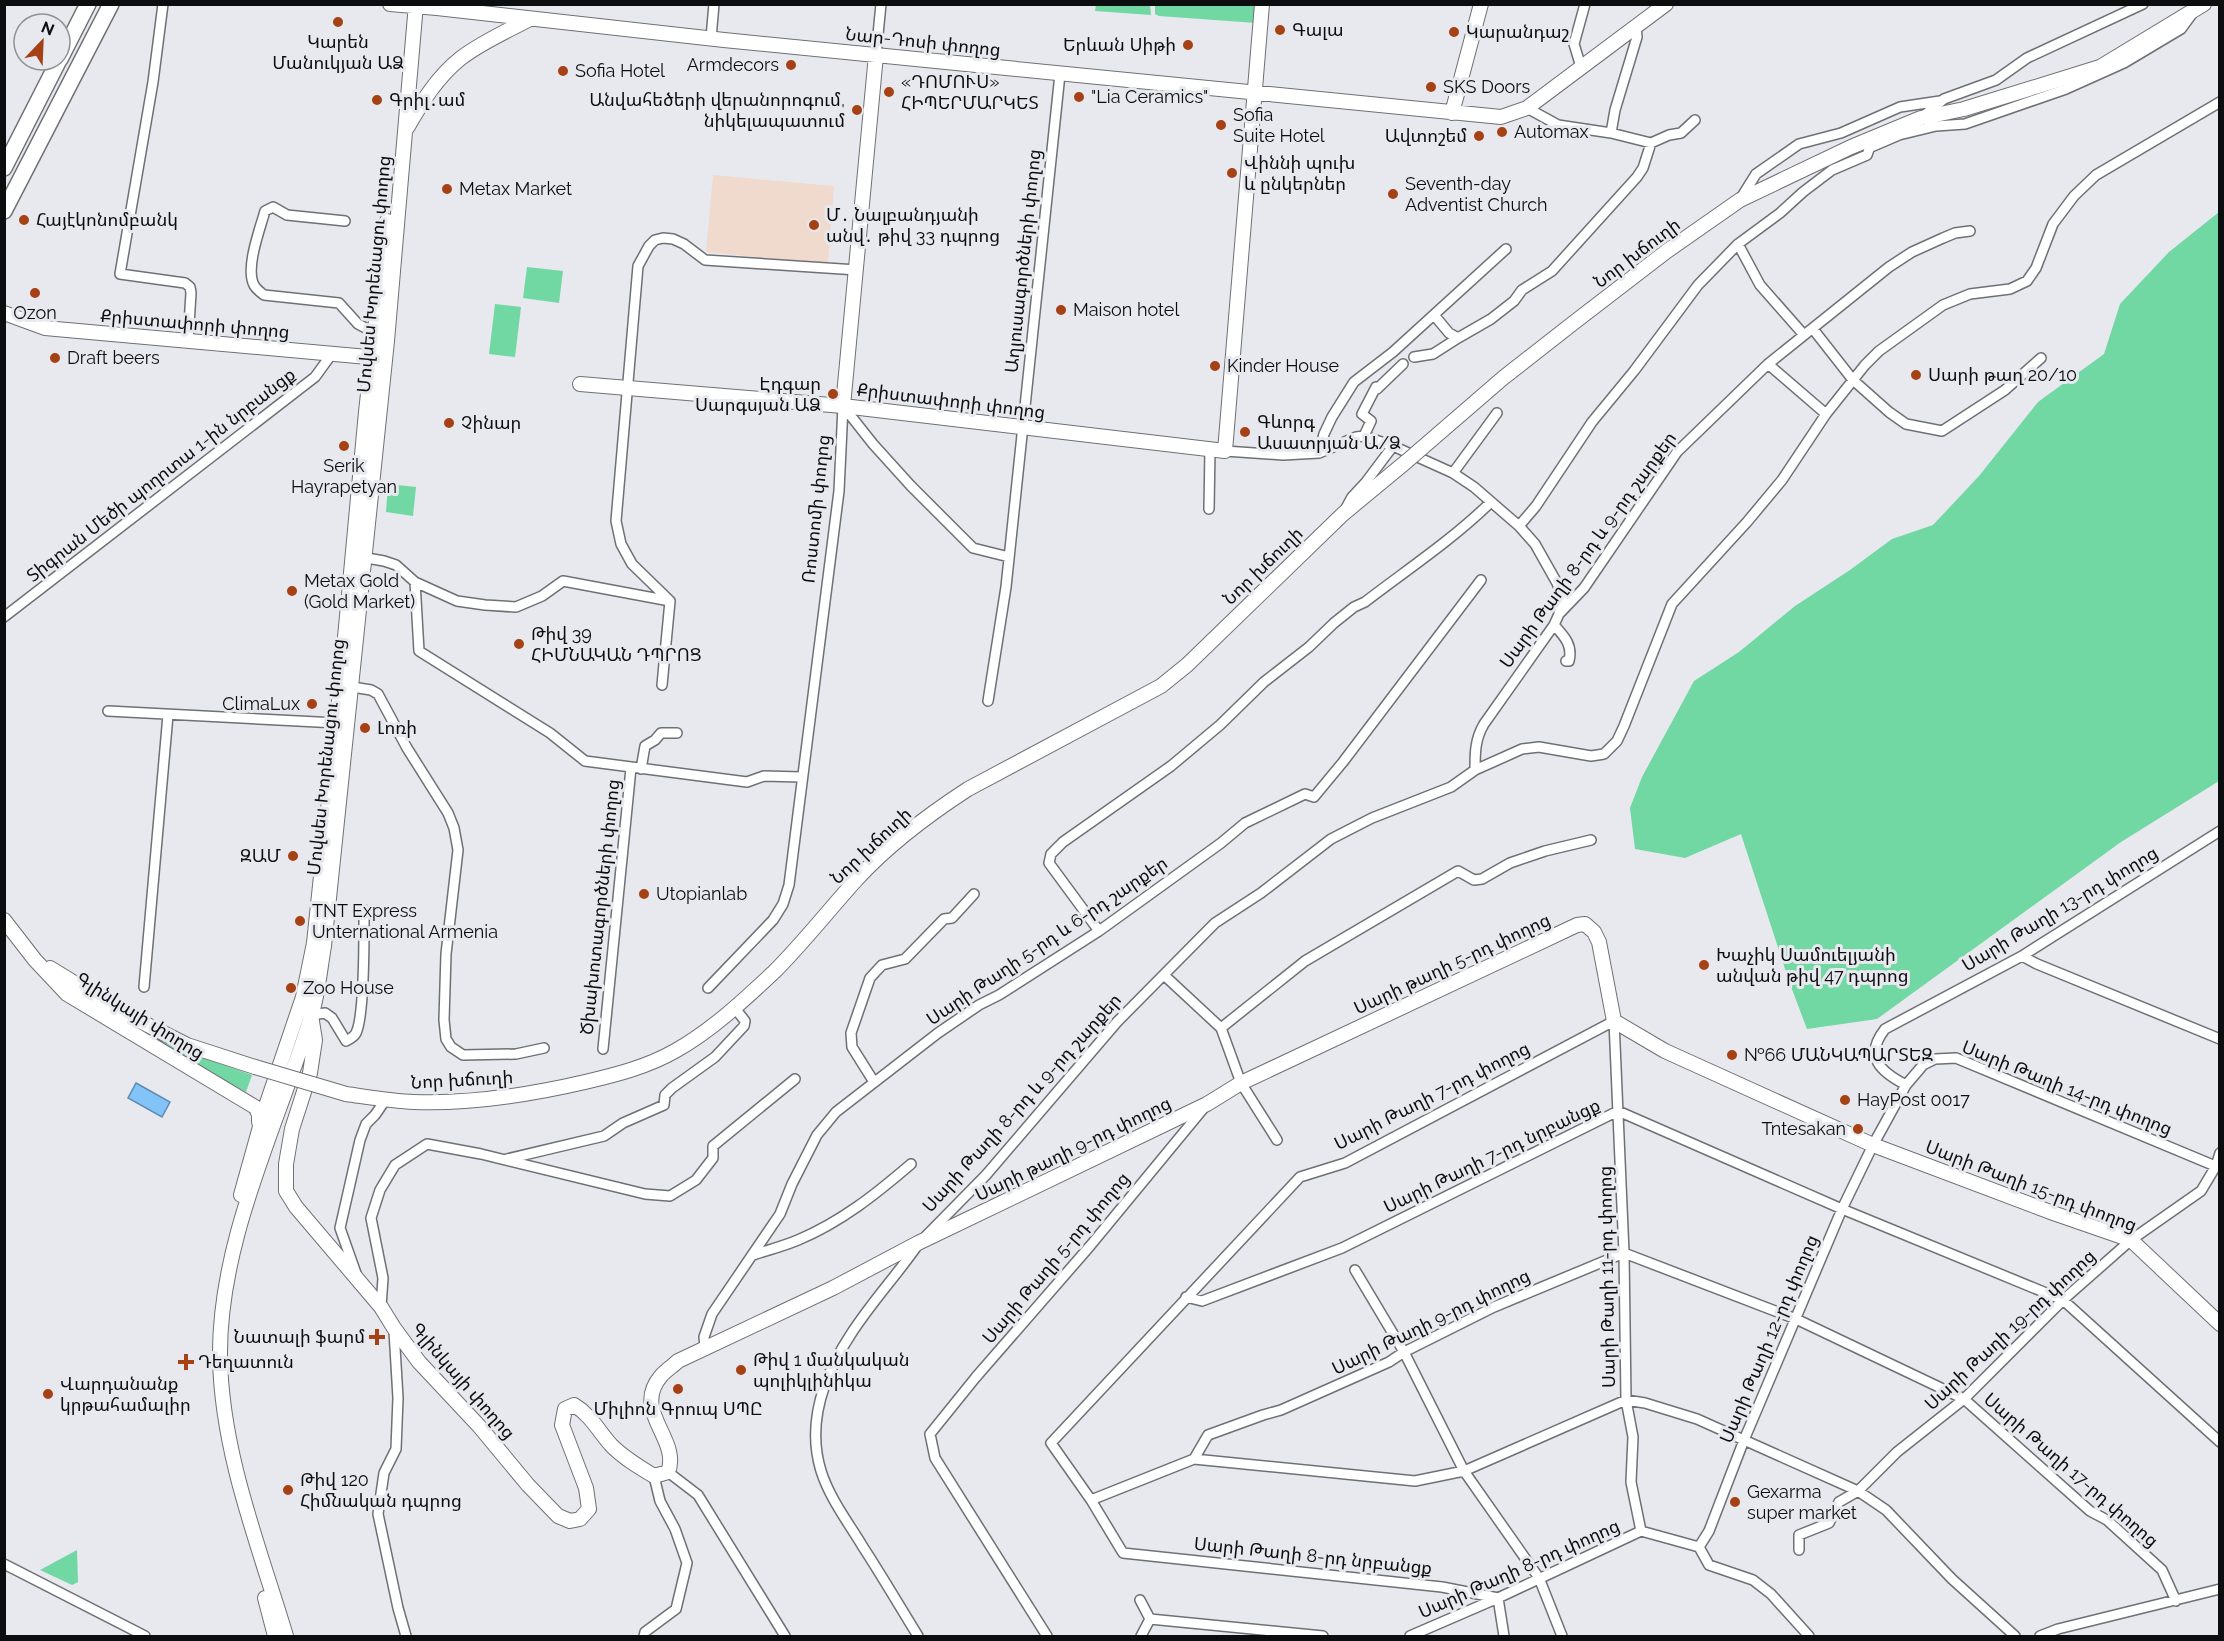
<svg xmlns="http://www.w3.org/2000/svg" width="2224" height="1641" font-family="Raleway,'Noto Sans Armenian',sans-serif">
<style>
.education{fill:#f0dacd}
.green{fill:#71d7a3}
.water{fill:#82c3f8;stroke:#5f8cb2;stroke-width:1.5}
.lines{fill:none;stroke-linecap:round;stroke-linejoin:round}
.street-casing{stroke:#6e7075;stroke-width:12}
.secondary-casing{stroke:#6e7075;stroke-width:16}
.primary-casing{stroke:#6e7075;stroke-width:18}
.street{stroke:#fff;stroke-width:9}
.secondary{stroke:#fff;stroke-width:14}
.primary{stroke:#fff;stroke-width:15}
.secondary-bridge-casing{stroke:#6e7075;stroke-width:16;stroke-linecap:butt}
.secondary-bridge{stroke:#fff;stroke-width:14}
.poi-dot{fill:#a64115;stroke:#e7e9ef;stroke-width:2}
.labels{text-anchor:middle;stroke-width:6;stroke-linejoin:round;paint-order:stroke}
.poi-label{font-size:18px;fill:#0c0d0f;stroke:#e7e9ef;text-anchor:start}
.street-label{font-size:18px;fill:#0c0d0f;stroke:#e7e9ef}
</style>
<rect width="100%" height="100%" fill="#e7e9ef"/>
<path class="education" d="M713,175L834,186L828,264L706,252Z"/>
<path class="green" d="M1155,4L1257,5L1256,23L1159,16L1155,14Z
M1096,5H1150L1151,15L1095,11Z
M2219,212V781L2121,842L1877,1019L1807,1029L1790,984L1741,834L1685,858L1635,849L1630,808L1642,777L1694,681L1739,652L1795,606L1850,570L1892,539L1933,525L1979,476L2038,402L2104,354L2120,304L2169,252Z
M527,267L563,271L559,303L523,298Z
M495,304L521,307L515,357L489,354Z
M388,484L416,487L413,516L386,512Z
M97,1003L181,1050L252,1075L246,1092L177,1054Z
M77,1550L78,1582L72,1585L40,1570Z"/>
<path class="water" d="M136,1083L170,1102L162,1117L128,1098Z"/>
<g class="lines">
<defs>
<path id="street" d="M163,4L153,82L120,274L185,283L190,287L191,293L188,341
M2143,4L2027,58L1996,80L1944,99L1921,118L1936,126L1965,124L2066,89L2124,63L2181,29L2192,14
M711,38L714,4
M876,55L881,4
M1581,67L1574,44L1585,4
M1527,108L1558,125L1611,133L1651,143L1669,135L1681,133L1695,120
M1611,133L1615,110L1637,37L1636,27
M1871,147L1899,135L1936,126
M1741,198L1756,174L1799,144L1841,133L1900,107L1940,101
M345,221L287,215L273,207L265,211C260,229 245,268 254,285C256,289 260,292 264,295L339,303L358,324L375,333
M1738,244L1760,285L1804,335
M1434,315L1449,333L1458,338L1491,319L1514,301L1522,290L1552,271L1637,177L1643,168L1651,143
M1813,329L1853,380L1889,412L1906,424L1942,431L2005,390L2041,358
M1414,357L1433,354L1458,338
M1768,364L1826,414
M843,406L873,444L911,486L973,548L1009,557
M1364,436L1371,421L1362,414L1376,387L1377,389L1403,364
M1225,451L1283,455L1319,453L1356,437L1364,436L1393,446L1453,473L1474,487L1519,526L1535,544L1557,583L1563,599L1559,614
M1319,453L1324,434L1332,417L1354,382L1393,352L1506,249
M1453,473L1497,413
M1346,508L1352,497L1366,482L1393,446
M1209,509L1210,449
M1519,526L1536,506L1592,422L1634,371L1698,285L1738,244L1780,213L1803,192L1832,170L1867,155L1873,138
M361,557L384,561L396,565L415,582L457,601L485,605L516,607L542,596L563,581L670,601
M415,582L419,651L550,733L585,761L747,782L764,776L801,777
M4,617L315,377L331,355
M1554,625C1564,636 1573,645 1569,661H1566
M662,685L670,601L632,564L621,544L616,521L638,266L649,246L655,240L663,238L673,239L684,244L705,260L857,270
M346,686L371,690L378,694L407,748L448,813L454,828L458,850L446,954L444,1020L446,1039L451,1047L463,1055L516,1054L544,1048
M988,701L1006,587L1060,74
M108,711L337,723
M641,769L645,746L655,740L661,733H677
M1475,770C1475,753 1475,739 1484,724L1554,625L1559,614L1584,588L1677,452L1768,364L1889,267L1912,252L1943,238L1955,233L1970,231
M1099,931L1049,863L1051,854L1063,842L1171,766L1220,725L1264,682L1309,647L1334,623L1354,607L1365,602C1408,569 1452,540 1491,502
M2022,956L2037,964L2220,1039
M1165,976L1221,1028L1241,1083L1277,1140
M144,987L168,715
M708,988L773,920L783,904L789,885L839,491L843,406
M311,1015L325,1013L332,1018L346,1041C350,1039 354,1037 356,1033C365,1015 364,934 364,910
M1221,1028L1305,961L1458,871L1474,880L1482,879L1510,863L1545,851L1591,840
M603,1049L631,768
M874,1082L852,1047L851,1033L870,978L882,965L905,959L944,919L952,918L974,894
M1906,1085C1881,1072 1863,1057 1885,1029L2022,956L2220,831
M507,1159L604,1136L623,1123L664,1105L665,1095L672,1088L715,1057L744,1026L745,1021L734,1007
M926,1236L986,1175L1117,1022L1215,923L1261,893L1331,839L1372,818L1451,787L1475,770L1522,749L1539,747L1591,756L1604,754L1617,741L1624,726L1672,604L1747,522L1782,480L1826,414L1865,365L1879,351L1943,305L1970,294L2010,289L2027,281L2036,268L2053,224L2074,196L2096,175L2220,102
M917,1246C896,1276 871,1303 851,1334C824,1375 806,1422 821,1471C830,1499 848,1522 863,1547C882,1576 900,1607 918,1636
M753,1255C768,1250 784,1246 798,1240C841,1222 876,1194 911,1164
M1355,1270L1404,1352L1464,1471L1539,1578L1562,1636
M357,1276L340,1228L360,1140L366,1124L375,1115L386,1099
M1186,1297L1202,1301L1342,1248L1618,1111L1842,1209L2063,1300L2220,1442
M381,1307L383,1278L371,1218L380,1190L395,1165L427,1144L481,1154L645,1194L670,1196L696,1180L713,1158V1146L795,1079
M394,1331L398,1398L396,1449L384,1473L378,1514L398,1608L406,1636
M705,1348L704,1337L712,1314L780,1214L792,1184L817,1135L836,1112L938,1033L979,1005L999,995L1099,931L1221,843L1245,823L1305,794L1314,797L1343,762L1481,580
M1194,1459L1415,1481L1464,1471L1626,1400L1645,1403L1697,1419L1858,1491L1886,1510L1952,1579L2015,1636
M668,1472L698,1495L785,1636
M1091,1500L1194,1459L1208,1435L1263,1415L1281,1410L1389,1362L1404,1352L1494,1307L1624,1253L1796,1319L1964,1399L2090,1511L2107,1520L2162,1570L2176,1601
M1641,1531L1699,1547L1709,1565L1753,1580L1771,1594L1809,1636
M1699,1547L1709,1531L1744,1440L1842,1209L1873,1145L1906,1085L1923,1065L1935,1059L1956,1058L2220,1168
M1799,1550V1535L1829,1523L1839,1502L1858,1491L1897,1452L1964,1399L2063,1300L2131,1240L2201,1191L2216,1166L2220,1153
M4,1564L145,1636
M1140,1600L1150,1619
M1150,1619L1323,1636
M644,1636L645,1632L676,1609L687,1563L675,1529L660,1501L654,1476
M1047,1636L935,1458L930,1434L976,1377L1090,1246L1203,1109
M1141,1636L1150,1619
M1410,1636L1498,1598L1641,1531
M1504,1636L1498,1598L1442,1587L1123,1553L1091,1500L1051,1443L1300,1177L1345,1163L1614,1021L1624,1253L1626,1400L1633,1437L1631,1482L1641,1531
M2040,1636L2058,1629L2220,1589"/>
<path id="secondary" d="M390,4L437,8L724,40L1501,117L1527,108L1666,4
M1452,113L1481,4
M407,128C422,102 437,77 461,58C482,42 507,31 530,19
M4,313L45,328L379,358
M580,384L843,406L1225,451L1262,4
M843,406L876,55
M1422,448L1503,378L1572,324L1667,251L1740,200L1851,147L1921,118L1964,109L2100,67L2204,4
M4,920L35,960L67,994L255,1107L259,1114V1122
M50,968L122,1012L187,1045L255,1067
M311,1015L315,1040L310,1073L292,1129L286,1164V1191L296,1207L381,1307L394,1328L419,1362L479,1426L528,1485L558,1516L570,1521L580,1519L589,1509L586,1488L562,1425L565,1409L574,1405C591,1415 599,1432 612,1446C624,1458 639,1467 654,1476L668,1472C681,1439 631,1411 661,1376C666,1370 673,1366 678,1361L833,1288L918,1243L1207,1104L1241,1083L1577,925L1585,924L1594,932L1599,942L1614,1021L1665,1051L1873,1145L2053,1213L2131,1240L2220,1324
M346,1094C368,1097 391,1101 414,1102C471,1104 529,1095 585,1082C615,1075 647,1067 675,1051C711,1031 744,1000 774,972C803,943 828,911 856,880C888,845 928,815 968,789L1161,686L1187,665L1343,514L1407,461
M241,1195L265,1109L303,997L314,943L337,723L366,412L387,221
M265,1598L275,1636
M286,1636C259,1546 222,1454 220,1359C218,1242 277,1127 311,1017C318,994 320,969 324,946L387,341L416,4"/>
<path id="primary" d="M60,59L88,4
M4,168L59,60
M4,211L111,4"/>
</defs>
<use href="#street" class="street-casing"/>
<use href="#secondary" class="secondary-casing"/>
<use href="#primary" class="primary-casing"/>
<use href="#street" class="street"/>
<use href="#secondary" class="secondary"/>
<use href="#primary" class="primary"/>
<defs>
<path id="secondary-bridge" d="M1407,461L1422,448
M255,1067L346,1094"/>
</defs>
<use href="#secondary-bridge" class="secondary-bridge-casing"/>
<use href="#secondary-bridge" class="secondary-bridge"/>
</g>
<g class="poi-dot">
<circle cx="338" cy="22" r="6"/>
<circle cx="1280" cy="30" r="6"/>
<circle cx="1454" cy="32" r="6"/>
<circle cx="1188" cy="45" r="6"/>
<circle cx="791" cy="65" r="6"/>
<circle cx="563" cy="71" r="6"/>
<circle cx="1431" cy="87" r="6"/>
<circle cx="889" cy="92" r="6"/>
<circle cx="1079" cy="97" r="6"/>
<circle cx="377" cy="100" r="6"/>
<circle cx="857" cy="110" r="6"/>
<circle cx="1221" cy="125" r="6"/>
<circle cx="1502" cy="132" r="6"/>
<circle cx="1479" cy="136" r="6"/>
<circle cx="1232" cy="173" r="6"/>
<circle cx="447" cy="189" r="6"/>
<circle cx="1393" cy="194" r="6"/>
<circle cx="24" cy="220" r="6"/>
<circle cx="814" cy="225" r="6"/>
<circle cx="35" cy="293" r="6"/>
<circle cx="1061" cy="310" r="6"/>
<circle cx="55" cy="358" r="6"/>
<circle cx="1215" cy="366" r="6"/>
<circle cx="1916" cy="375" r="6"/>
<circle cx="833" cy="394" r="6"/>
<circle cx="449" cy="423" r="6"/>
<circle cx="1245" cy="432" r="6"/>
<circle cx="344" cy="446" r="6"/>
<circle cx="292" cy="591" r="6"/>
<circle cx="519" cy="644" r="6"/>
<circle cx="312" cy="704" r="6"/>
<circle cx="365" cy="728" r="6"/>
<circle cx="293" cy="856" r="6"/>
<circle cx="644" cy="894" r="6"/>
<circle cx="300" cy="921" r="6"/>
<circle cx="1704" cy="965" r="6"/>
<circle cx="291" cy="988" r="6"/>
<circle cx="1732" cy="1055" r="6"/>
<circle cx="1845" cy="1100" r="6"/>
<circle cx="1858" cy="1129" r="6"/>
<path d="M374 1328h6v6h6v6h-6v6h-6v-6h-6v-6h6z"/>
<path d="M183 1353h6v6h6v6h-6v6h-6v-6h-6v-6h6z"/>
<circle cx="741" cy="1370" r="6"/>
<circle cx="678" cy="1389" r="6"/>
<circle cx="48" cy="1394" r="6"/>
<circle cx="288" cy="1490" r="6"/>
<circle cx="1735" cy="1502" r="6"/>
</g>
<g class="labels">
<g class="poi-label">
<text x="1292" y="36">Գալա</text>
<text x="1466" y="38">Կարանդաշ</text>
<text x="338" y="48" text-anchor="middle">Կարեն<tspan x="338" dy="21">Մանուկյան ԱՁ</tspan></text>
<text x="1176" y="51" text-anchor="end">Երևան Սիթի</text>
<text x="779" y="71" text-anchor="end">Armdecors</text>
<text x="575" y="77">Sofia Hotel</text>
<text x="901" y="88">«ԴՈՄՈՒՍ»<tspan x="901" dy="21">ՀԻՊԵՐՄԱՐԿԵՏ</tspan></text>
<text x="1443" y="93">SKS Doors</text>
<text x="1091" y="103">"Lia Ceramics"</text>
<text x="389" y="106">Գրիլ․ամ</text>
<text x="845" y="106" text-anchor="end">Անվահեծերի վերանորոգում,<tspan x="845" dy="21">նիկելապատում</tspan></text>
<text x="1233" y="121">Sofia<tspan x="1233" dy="21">Suite Hotel</tspan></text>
<text x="1514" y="138">Automax</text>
<text x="1467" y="142" text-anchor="end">Ավտոշեմ</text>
<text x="1244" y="169">Վիննի պուխ<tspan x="1244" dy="21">և ընկերներ</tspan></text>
<text x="1405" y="190">Seventh-day<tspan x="1405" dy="21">Adventist Church</tspan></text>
<text x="459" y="195">Metax Market</text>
<text x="826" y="221">Մ․ Նալբանդյանի<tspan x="826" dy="21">անվ․ թիվ 33 դպրոց</tspan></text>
<text x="36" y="226">Հայէկոնոմբանկ</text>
<text x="1073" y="316">Maison hotel</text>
<text x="35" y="319" text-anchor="middle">Ozon</text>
<text x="67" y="364">Draft beers</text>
<text x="1227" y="372">Kinder House</text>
<text x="1928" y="381">Սարի թաղ 20/10</text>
<text x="821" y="390" text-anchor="end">Էդգար<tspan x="821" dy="21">Սարգսյան ԱՁ</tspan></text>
<text x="1257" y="428">Գևորգ<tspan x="1257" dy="21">Ասատրյան Ա/Ձ</tspan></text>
<text x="461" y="429">Չինար</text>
<text x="344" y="472" text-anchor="middle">Serik<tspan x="344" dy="21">Hayrapetyan</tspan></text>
<text x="304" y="587">Metax Gold<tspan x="304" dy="21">(Gold Market)</tspan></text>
<text x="531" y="640">Թիվ 39<tspan x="531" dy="21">ՀԻՄՆԱԿԱՆ ԴՊՐՈՑ</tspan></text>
<text x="300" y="710" text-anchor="end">ClimaLux</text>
<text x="377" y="734">Լոռի</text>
<text x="281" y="862" text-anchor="end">ԶԱՄ</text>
<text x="656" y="900">Utopianlab</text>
<text x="312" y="917">TNT Express<tspan x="312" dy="21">Unternational Armenia</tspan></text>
<text x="1716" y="961">Խաչիկ Սամուելյանի<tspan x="1716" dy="21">անվան թիվ 47 դպրոց</tspan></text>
<text x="303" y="994">Zoo House</text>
<text x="1744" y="1061">№66 ՄԱՆԿԱՊԱՐՏԵԶ</text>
<text x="1857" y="1106">HayPost 0017</text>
<text x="1846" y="1135" text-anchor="end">Tntesakan</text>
<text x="365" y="1343" text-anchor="end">Նատալի ֆարմ</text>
<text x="753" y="1366">Թիվ 1 մանկական<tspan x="753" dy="21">պոլիկլինիկա</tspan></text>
<text x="198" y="1368">Դեղատուն</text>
<text x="60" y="1390">Վարդանանք<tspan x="60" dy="21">կրթահամալիր</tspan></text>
<text x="678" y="1415" text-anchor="middle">Միլիոն Գրուպ ՍՊԸ</text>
<text x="300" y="1486">Թիվ 120<tspan x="300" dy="21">Հիմնական դպրոց</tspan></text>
<text x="1747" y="1498">Gexarma<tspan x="1747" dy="21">super market</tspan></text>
</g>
<g class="street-label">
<text transform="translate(923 42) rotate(6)" y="6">Նար-Դոսի փողոց</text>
<text transform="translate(1637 253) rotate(-37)" y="6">Նոր խճուղի</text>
<text transform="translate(1023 261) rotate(-84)" y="6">Աղյուսագործների փողոց</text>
<text transform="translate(374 274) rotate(-85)" y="6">Մովսես Խորենացու փողոց</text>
<text transform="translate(195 324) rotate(5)" y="6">Քրիստափորի փողոց</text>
<text transform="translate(951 401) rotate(7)" y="6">Քրիստափորի փողոց</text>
<text transform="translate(161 475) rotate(-38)" y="6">Տիգրան Մեծի պողոտա 1-ին նրբանցք</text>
<text transform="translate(816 509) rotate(-84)" y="6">Ռոստոմի փողոց</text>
<text transform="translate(1588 550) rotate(-54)" y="6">Սարի Թաղի 8-րդ և 9-րդ շարքեր</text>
<text transform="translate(1263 566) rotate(-44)" y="6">Նոր խճուղի</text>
<text transform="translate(326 757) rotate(-84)" y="6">Մովսես Խորենացու փողոց</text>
<text transform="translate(871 846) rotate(-43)" y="6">Նոր խճուղի</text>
<text transform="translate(600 907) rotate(-84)" y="6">Ծխախոտագործների փողոց</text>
<text transform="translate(2060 909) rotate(-31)" y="6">Սարի Թաղի 13-րդ փողոց</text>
<text transform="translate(1047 941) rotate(-34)" y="6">Սարի Թաղի 5-րդ և 6-րդ շարքեր</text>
<text transform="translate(1452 964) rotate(-25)" y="6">Սարի թաղի 5-րդ փողոց</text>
<text transform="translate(140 1016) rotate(32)" y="6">Գլինկայի փողոց</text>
<text transform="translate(462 1080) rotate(-3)" y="6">Նոր խճուղի</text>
<text transform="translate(2067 1088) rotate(22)" y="6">Սարի Թաղի 14-րդ փողոց</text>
<text transform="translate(1432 1096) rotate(-27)" y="6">Սարի Թաղի 7-րդ փողոց</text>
<text transform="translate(1022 1103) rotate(-48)" y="6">Սարի Թաղի 8-րդ և 9-րդ շարքեր</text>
<text transform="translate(1073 1149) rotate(-26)" y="6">Սարի թաղի 9-րդ փողոց</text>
<text transform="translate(1492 1156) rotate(-26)" y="6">Սարի Թաղի 7-րդ նրբանցք</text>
<text transform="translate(2031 1186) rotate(21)" y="6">Սարի Թաղի 15-րդ փողոց</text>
<text transform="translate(1056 1258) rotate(-50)" y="6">Սարի Թաղի 5-րդ փողոց</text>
<text transform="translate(1607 1277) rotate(-91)" y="6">Սարի Թաղի 11-րդ փողոց</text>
<text transform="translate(1431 1322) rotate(-26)" y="6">Սարի Թաղի 9-րդ փողոց</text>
<text transform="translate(2010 1330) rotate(-43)" y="6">Սարի Թաղի 19-րդ փողոց</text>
<text transform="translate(1769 1339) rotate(-67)" y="6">Սարի Թաղի 12-րդ փողոց</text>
<text transform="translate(463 1381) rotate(49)" y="6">Գլինկայի փողոց</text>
<text transform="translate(2071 1470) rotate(41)" y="6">Սարի Թաղի 17-րդ փողոց</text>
<text transform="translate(1313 1556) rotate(6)" y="6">Սարի Թաղի 8-րդ նրբանցք</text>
<text transform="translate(1519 1569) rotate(-24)" y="6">Սարի Թաղի 8-րդ փողոց</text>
</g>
</g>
<rect width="2224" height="1641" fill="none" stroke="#0c0d0f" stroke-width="12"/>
<g transform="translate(42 42) rotate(23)"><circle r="28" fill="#e7e9ef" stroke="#8f9195" stroke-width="1.5"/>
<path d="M0-4.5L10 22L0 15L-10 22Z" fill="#a64115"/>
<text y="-9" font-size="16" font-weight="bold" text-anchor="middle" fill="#0c0d0f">N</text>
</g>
</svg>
